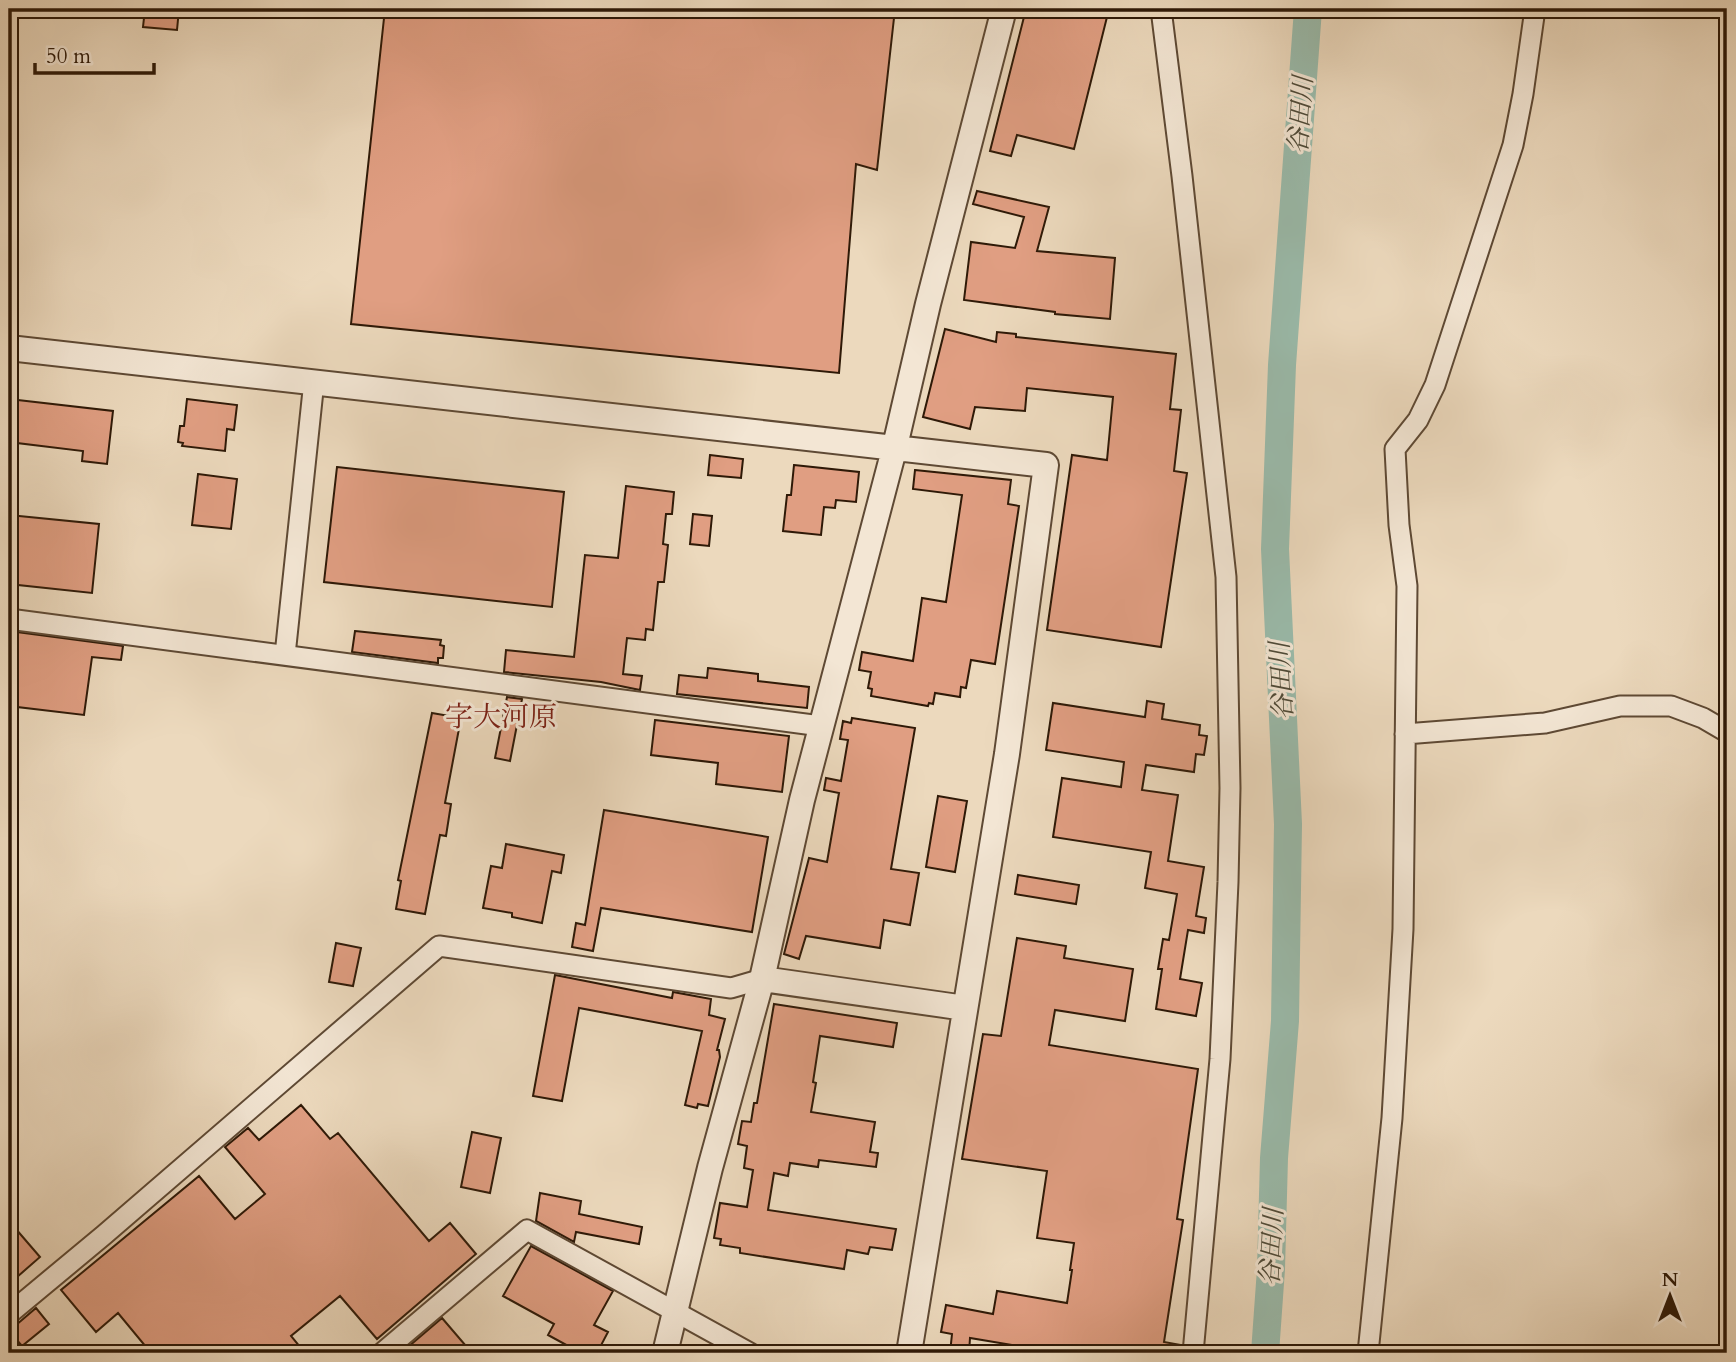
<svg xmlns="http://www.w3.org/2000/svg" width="1736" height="1362" font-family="Cardo,'Noto Serif JP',serif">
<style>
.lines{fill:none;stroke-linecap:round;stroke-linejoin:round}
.river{stroke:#9abbab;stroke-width:28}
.building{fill:#e09e82;stroke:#2e1907;stroke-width:2}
.minor-casing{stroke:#5e4934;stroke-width:23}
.tertiary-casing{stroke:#5e4934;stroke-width:28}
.minor{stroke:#f3e6d4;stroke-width:19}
.tertiary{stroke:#f3e6d4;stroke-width:24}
.labels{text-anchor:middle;stroke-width:6;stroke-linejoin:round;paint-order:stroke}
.water-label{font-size:26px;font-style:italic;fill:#4e4a38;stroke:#f3e6d4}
.quarter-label{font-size:28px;fill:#7a1f14;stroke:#f3e6d4}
</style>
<rect width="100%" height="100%" fill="#ecd9bd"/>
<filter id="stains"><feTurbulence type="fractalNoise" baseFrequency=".00286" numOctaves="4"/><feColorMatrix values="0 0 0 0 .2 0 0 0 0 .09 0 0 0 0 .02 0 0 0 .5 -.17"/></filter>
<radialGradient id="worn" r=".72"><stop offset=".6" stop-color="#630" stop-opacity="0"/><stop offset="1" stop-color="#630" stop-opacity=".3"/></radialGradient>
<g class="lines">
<path class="river" d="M1265,1353L1271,1269L1274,1158L1285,1021L1288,824L1275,549L1282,365L1308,9"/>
</g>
<path class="building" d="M145,9H179L177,30L143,27Z
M385,9H895L877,170L856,164L839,373L351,324Z
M1026,9H1109L1074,149L1017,135L1011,156L990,151Z
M977,191L1049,207L1037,251L1115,258L1110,319L1055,314V312L964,300L971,242L1015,248L1024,217L973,204Z
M945,329L996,342L997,332L1016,334V337L1176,354L1170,409L1181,410L1174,471L1187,473L1161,647L1047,630L1072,455L1107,460L1113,397L1027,388L1025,411L975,407L970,429L923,417Z
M9,399L113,411L107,464L82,461L83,451L9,442Z
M187,399L237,405L234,430L227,429L225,451L182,446L183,443L178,442L180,426H184Z
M710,455L743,459L741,478L708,475Z
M794,465L859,472L856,502L836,500L835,508L824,507L821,535L783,531L787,495H791Z
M337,467L564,492L552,607L324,582Z
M915,470L1011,480L1008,504L1019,506L995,664L971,660L966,688L961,687L960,697L935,693L933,704L929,703L928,706L871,696L872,689L868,688L871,672L859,670L862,652L913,661L922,598L946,602L962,495L913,489Z
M198,474L237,479L231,529L192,525Z
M626,486L674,492L672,514H666L663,544L668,545L664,582H658L653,630L646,629L645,640L627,638L623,674L642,676L640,690L601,682L504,672L506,650L574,657L585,555L618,558Z
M693,514L712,516L709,546L690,544Z
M9,515L99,524L92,593L9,584Z
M9,631L123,646L121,660L92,657L84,715L9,706Z
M355,631L441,640L440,645L444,646L443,658H438V663L352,652Z
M708,668L758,674V681L809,687L807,708L677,694L679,675L707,678Z
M507,697L522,699L510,761L495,758Z
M1147,701L1164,704L1162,719L1200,725L1199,735L1207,736L1204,755L1196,754L1194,772L1146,765L1142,790L1178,795L1168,861L1204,867L1196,916L1206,918L1204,933L1188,930L1180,979L1202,983L1196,1016L1156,1009L1162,969H1158L1163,939L1169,940L1177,894L1145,888L1151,852L1053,837L1062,778L1121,787L1124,762L1046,750L1053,703L1145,717Z
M432,713L461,718L445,803L451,804L446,836L440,835L425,914L396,909L401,881L398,880Z
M852,718L915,728L891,869L919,873L910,925L884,920L880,948L806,936L799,959L784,954L809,858L827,862L839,793L824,790L826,778L841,781L848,740L840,739L843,721L851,723Z
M655,720L789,736L782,792L716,784L718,763L651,755Z
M938,796L967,801L955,872L926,867Z
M604,810L768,837L752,932L601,908L593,951L572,947L576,923L585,925Z
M506,844L564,855L561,873L552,871L542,923L512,917V913L483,908L491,866L502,868Z
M1018,875L1079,885L1076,904L1015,894Z
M1017,938L1066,946L1064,958L1133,969L1125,1021L1055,1010L1049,1045L1198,1069L1177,1219L1183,1220L1164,1342L1181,1345V1353H1060L970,1338L969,1353H950L952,1334L941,1332L946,1305L993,1314L997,1291L1067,1303L1072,1270H1070L1074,1243L1037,1238L1047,1171L962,1159L983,1034L1001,1036Z
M336,943L361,948L353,986L329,982Z
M555,975L672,998L673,992L711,999L709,1015L725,1019L717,1050H719L720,1057L708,1106L698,1104L697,1108L685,1105L702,1031L579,1008L562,1101L533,1096Z
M774,1004L897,1023L893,1047L820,1036L813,1082L816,1083L811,1112L875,1122L870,1152L878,1153L876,1167L819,1160L818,1167L790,1163L788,1176L774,1173L768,1210L896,1229L892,1250L870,1247L868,1254L847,1250L844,1269L740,1253V1248L720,1245L721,1239L714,1238L720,1203L747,1207L753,1170L744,1168L747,1146L738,1144L742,1121L751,1122L754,1103H757Z
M301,1105L330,1139L338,1133L429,1241L450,1223L476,1254L377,1339L340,1296L291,1336L305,1353H151L118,1313L96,1332L61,1290L199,1176L235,1219L265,1194L225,1147L248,1128L259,1140Z
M472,1132L501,1138L490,1193L461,1187Z
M540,1193L581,1201L579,1214L642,1227L639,1244L576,1232L574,1242L536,1221Z
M9,1221L40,1257L9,1284Z
M531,1246L613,1291L594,1325L608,1332L597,1353H581L548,1335L554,1324L503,1296Z
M36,1308L49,1324L22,1346L9,1331Z
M442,1318L472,1353H401Z"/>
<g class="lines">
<defs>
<path id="minor" d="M1161,9L1182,176L1226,577L1230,788L1228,882L1220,1059L1193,1353
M9,619L821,726
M285,655L314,381
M1405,734L1545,723L1620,706H1671L1703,718L1727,732
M9,1314L104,1235L439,946L731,988L762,979
M382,1353L527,1230L750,1353
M1368,1353L1392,1118L1403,929L1407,586L1399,525L1395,449L1418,420L1435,385L1513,145L1523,94L1535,9"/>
<path id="tertiary" d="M9,348L1046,465L1007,754L909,1353
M762,979L965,1008
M665,1353L710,1168L762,979L802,800L895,446L928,304L1004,9"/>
</defs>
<use href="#minor" class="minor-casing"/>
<use href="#tertiary" class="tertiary-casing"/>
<use href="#minor" class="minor"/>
<use href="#tertiary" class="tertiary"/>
</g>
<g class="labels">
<g class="water-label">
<text transform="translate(1300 115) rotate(-86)" y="9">谷田川</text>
<text transform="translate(1281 681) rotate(-93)" y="9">谷田川</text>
<text transform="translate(1271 1247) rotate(-87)" y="9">谷田川</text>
</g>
<g class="quarter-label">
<text x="501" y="726">字大河原</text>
</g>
</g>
<rect width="1736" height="1362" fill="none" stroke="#ecd9bd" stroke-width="35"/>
<rect x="10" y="10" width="1715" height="1341" fill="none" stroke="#2e1907" stroke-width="3.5"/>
<rect x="18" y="18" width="1701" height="1327" fill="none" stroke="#2e1907" stroke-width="2"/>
<g transform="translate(1670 1296)" stroke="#f3e6d4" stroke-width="5" paint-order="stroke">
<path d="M0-5L12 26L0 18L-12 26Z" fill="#2e1907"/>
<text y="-10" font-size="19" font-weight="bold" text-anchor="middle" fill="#2e1907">N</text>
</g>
<path d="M35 63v10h119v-10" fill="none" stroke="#2e1907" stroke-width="3.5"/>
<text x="46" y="63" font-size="21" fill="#2e1907" stroke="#f3e6d4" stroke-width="5" paint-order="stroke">50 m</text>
<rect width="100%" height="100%" filter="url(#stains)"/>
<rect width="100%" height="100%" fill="url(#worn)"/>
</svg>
